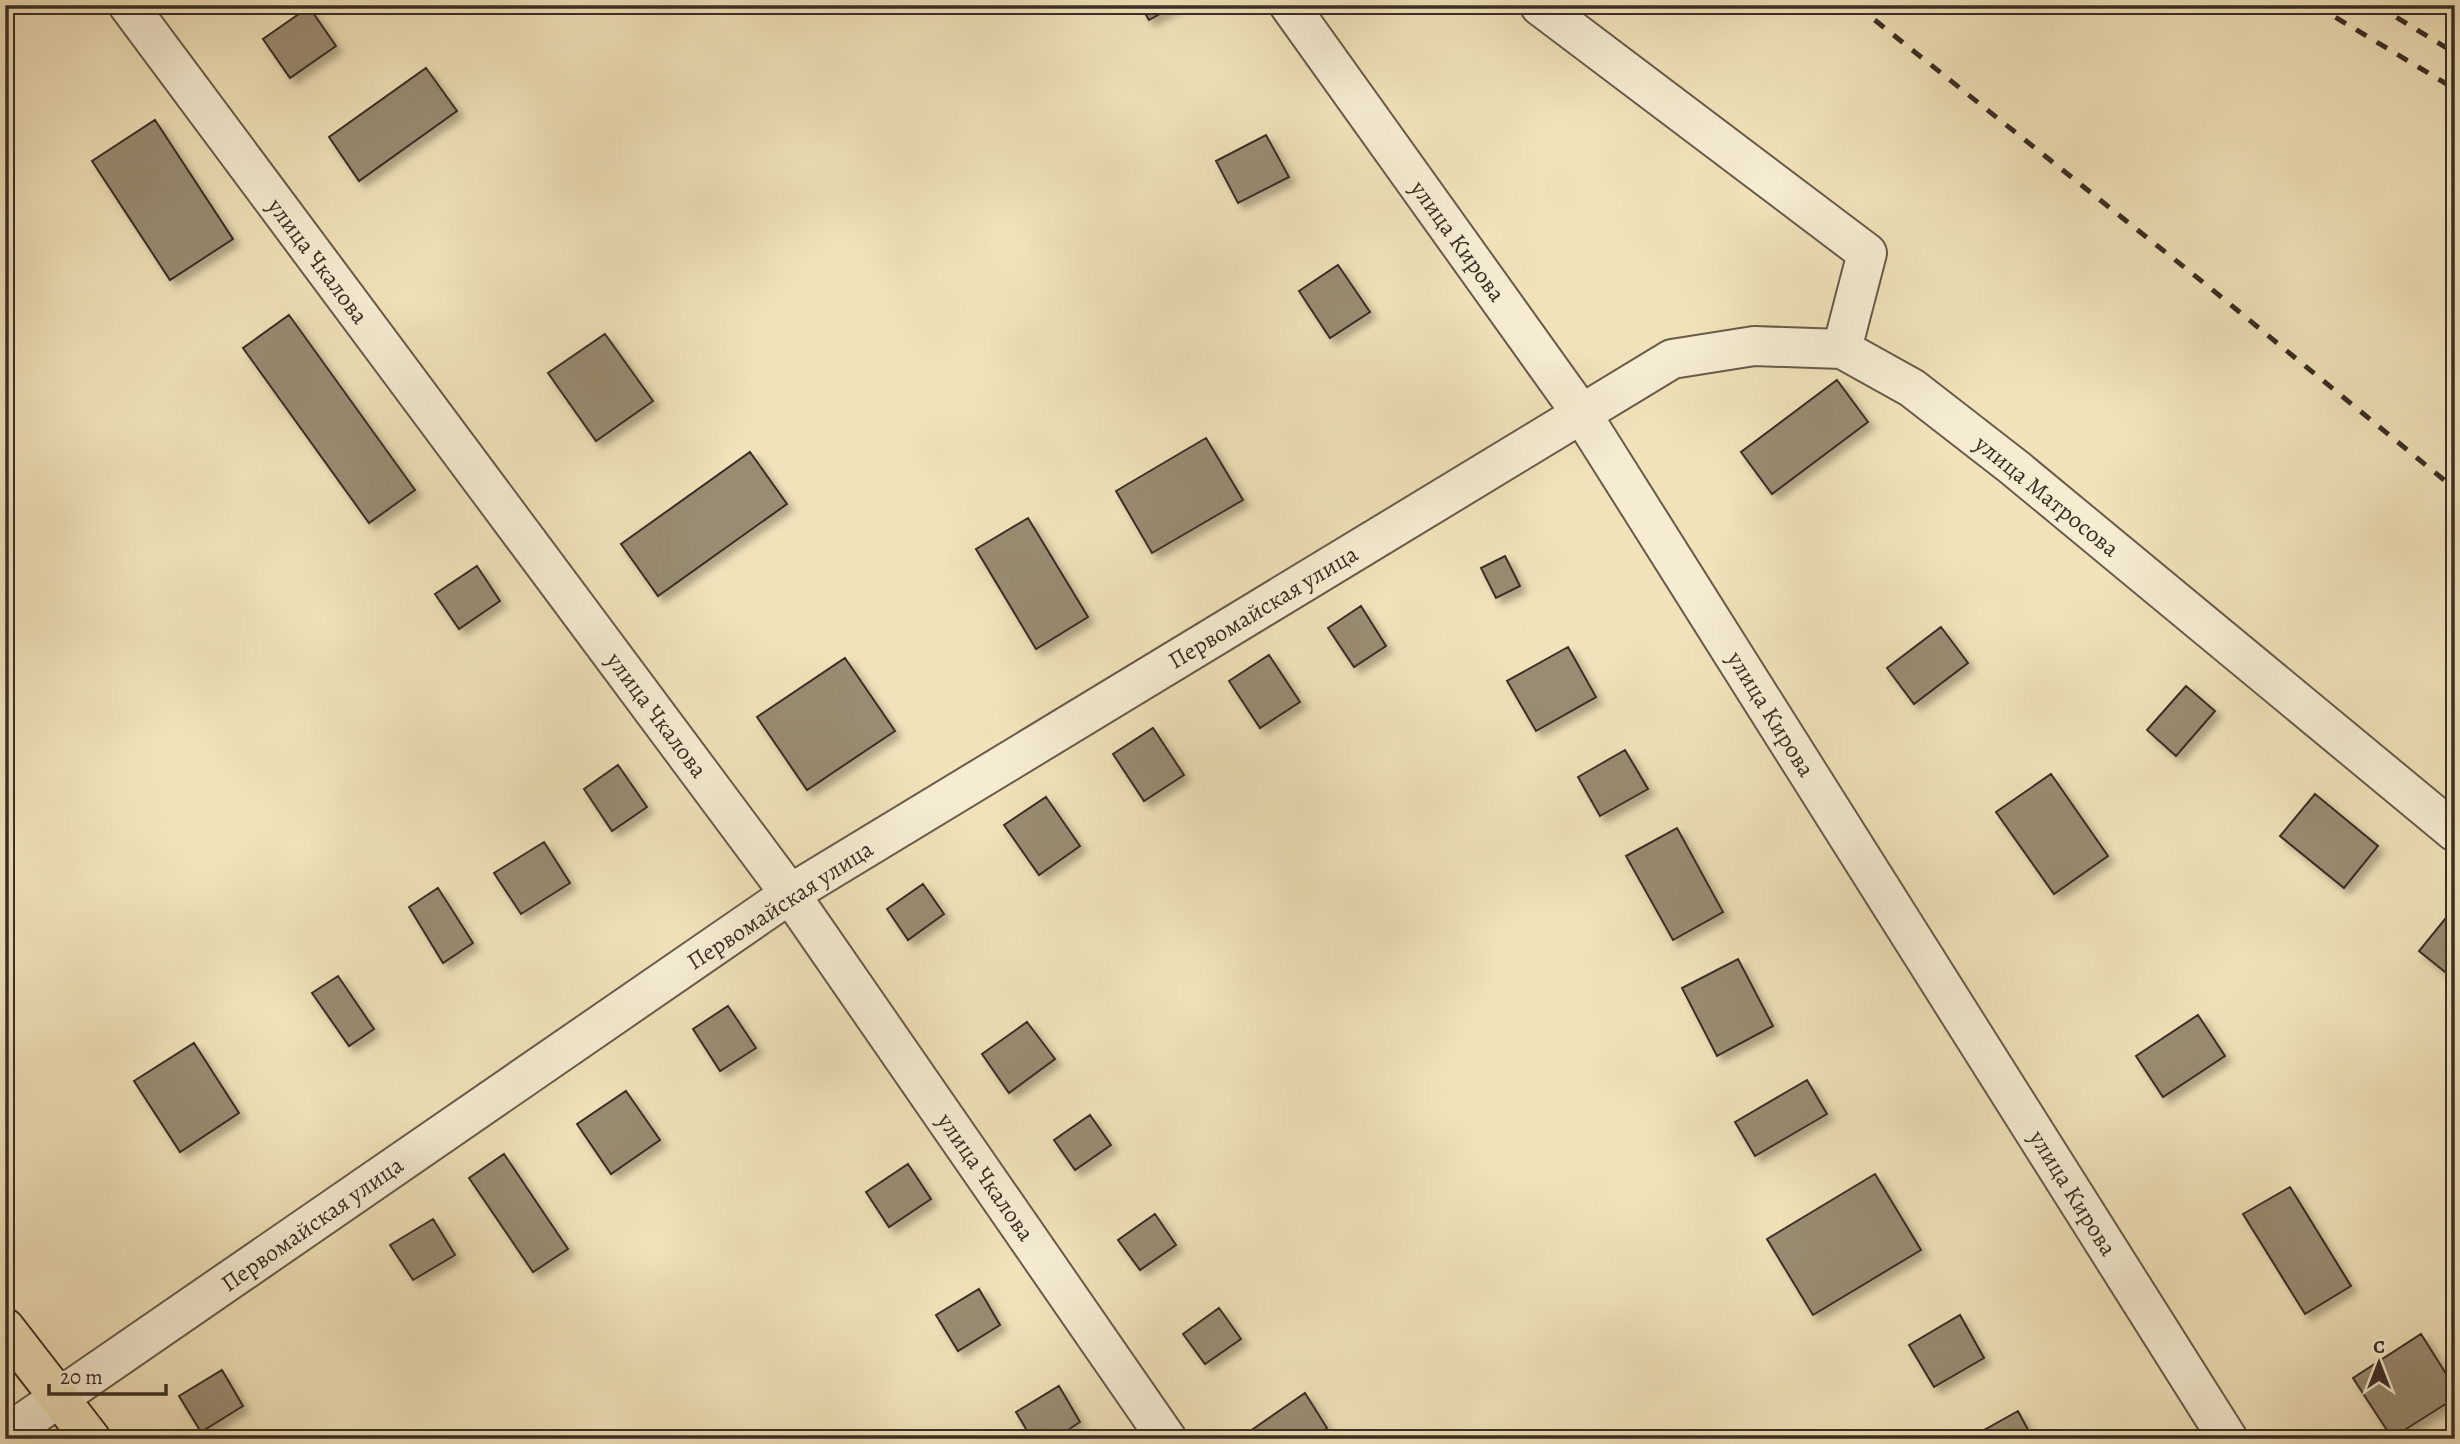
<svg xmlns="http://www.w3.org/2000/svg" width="2460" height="1444" font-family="Alegreya,serif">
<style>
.building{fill:#998c72;stroke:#3a2e25;stroke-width:2;filter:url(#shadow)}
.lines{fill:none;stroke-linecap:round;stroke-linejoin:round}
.minor-casing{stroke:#685b4a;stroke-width:42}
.major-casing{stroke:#3a2e25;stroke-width:42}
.minor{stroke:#f5ecd2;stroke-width:38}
.major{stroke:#f0e2b9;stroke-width:38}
.rail{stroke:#3a2e25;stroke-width:5;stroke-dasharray:12 12;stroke-linecap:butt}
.labels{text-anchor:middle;stroke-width:5;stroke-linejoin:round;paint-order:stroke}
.street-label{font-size:24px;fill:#3a2e25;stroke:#f5ecd2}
</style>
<defs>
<filter id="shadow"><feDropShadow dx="6" dy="6" stdDeviation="3.5" flood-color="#0004"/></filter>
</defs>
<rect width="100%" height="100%" fill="#f0e2b9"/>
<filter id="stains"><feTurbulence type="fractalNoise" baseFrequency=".00286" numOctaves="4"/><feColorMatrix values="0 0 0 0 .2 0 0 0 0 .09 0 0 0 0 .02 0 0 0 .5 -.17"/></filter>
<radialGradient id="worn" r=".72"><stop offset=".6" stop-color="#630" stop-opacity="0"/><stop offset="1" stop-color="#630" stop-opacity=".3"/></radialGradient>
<path class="building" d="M1140,5H1176L1149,20Z
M309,7L336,46L290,78L263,39Z
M426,68L457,111L359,181L329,137Z
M155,120L233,239L170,280L92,161Z
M1266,135L1289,177L1238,203L1216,161Z
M1338,265L1370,312L1330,338L1299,291Z
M289,315L415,490L369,523L243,348Z
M605,334L653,401L596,441L548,373Z
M1837,380L1868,422L1772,494L1741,452Z
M1206,438L1243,500L1152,553L1116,491Z
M750,452L787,504L658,596L621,544Z
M1028,518L1088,617L1036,649L976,549Z
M1505,556L1520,586L1496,598L1481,568Z
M477,566L500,601L459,629L435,594Z
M1361,606L1386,646L1354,667L1328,628Z
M1941,627L1968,663L1914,704L1887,668Z
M1568,647L1596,697L1536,731L1507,681Z
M1269,655L1300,702L1260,728L1229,681Z
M845,658L895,731L807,790L757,717Z
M2186,686L2215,711L2176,756L2147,730Z
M1153,728L1184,775L1144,801L1113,754Z
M1625,750L1648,789L1600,816L1578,777Z
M618,765L647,807L612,831L584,789Z
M2051,774L2108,856L2054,894L1996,812Z
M2315,794L2378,846L2344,888L2280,836Z
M1046,797L1080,846L1039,875L1004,825Z
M1677,828L1723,912L1673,940L1626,856Z
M544,842L570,883L521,914L494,873Z
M923,884L944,914L908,940L887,909Z
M438,888L473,943L443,963L409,907Z
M2454,908L2455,909V980L2419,951Z
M1738,959L1773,1026L1717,1056L1682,988Z
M338,976L374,1029L349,1046L312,993Z
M728,1006L756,1048L720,1071L693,1029Z
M2198,1015L2225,1056L2163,1097L2136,1056Z
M1027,1022L1055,1059L1009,1093L982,1054Z
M194,1043L239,1113L180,1152L134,1081Z
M1807,1080L1827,1114L1755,1156L1735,1122Z
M626,1091L660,1140L611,1174L577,1124Z
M1090,1115L1111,1145L1075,1170L1054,1140Z
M504,1154L568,1249L533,1272L469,1178Z
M908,1164L931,1199L889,1227L866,1192Z
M1875,1174L1921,1250L1813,1315L1767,1239Z
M2290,1187L2351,1286L2305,1314L2243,1214Z
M1155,1214L1176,1245L1140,1270L1118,1240Z
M433,1219L455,1255L413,1280L390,1245Z
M979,1289L1000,1325L958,1351L936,1315Z
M1219,1308L1241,1339L1205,1364L1183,1334Z
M1960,1315L1984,1358L1934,1387L1909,1345Z
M2421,1334L2455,1388V1398L2392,1438L2353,1378Z
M222,1370L243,1406L201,1432L179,1396Z
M1059,1386L1080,1422L1054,1439H1032L1016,1412Z
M1305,1393L1327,1428L1311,1439H1260L1253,1429Z
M2018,1411L2033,1439H1968Z"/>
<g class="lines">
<defs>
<path id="minor" d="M128,5L790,894L1167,1439
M1289,5L1581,413L2228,1439
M1540,6L1867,253L1842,349
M5,1435L790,894L1672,359L1754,346L1842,349L1912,388L2015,468L2455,832"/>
<path id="major" d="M5,1328L91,1439"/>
</defs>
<use href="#minor" class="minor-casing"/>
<use href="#major" class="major-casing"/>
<use href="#minor" class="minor"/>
<use href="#major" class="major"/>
<path class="rail" d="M1856,5L2209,287L2455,489
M2315,5L2455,89
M2376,5L2455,53
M2431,5L2455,17"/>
</g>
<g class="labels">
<g class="street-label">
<text transform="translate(1458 241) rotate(54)" y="8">улица Кирова</text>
<text transform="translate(318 261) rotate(53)" y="8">улица Чкалова</text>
<text transform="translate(2047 496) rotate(39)" y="8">улица Матросова</text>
<text transform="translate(1263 607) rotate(-31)" y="8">Первомайская улица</text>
<text transform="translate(1771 714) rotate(58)" y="8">улица Кирова</text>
<text transform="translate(657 715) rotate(53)" y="8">улица Чкалова</text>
<text transform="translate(780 905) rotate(-33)" y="8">Первомайская улица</text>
<text transform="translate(986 1177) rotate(55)" y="8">улица Чкалова</text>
<text transform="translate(2073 1193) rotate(58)" y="8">улица Кирова</text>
<text transform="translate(312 1224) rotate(-35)" y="8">Первомайская улица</text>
</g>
</g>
<rect width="2460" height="1444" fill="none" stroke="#f0e2b9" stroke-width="28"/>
<rect x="7" y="7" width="2446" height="1430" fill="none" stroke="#3a2e25" stroke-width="3.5"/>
<rect x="14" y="14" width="2432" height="1416" fill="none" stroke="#3a2e25" stroke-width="2"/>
<g transform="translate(2379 1363)" stroke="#f5ecd2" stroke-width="5" paint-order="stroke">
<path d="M0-5L12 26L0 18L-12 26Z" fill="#3a2e25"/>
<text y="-10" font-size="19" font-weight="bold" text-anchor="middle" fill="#3a2e25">С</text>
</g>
<path d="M49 1384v10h117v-10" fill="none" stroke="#3a2e25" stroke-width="3.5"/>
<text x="60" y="1384" font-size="21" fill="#3a2e25" stroke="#f5ecd2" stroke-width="5" paint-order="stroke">20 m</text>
<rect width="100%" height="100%" filter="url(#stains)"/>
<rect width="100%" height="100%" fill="url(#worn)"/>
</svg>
